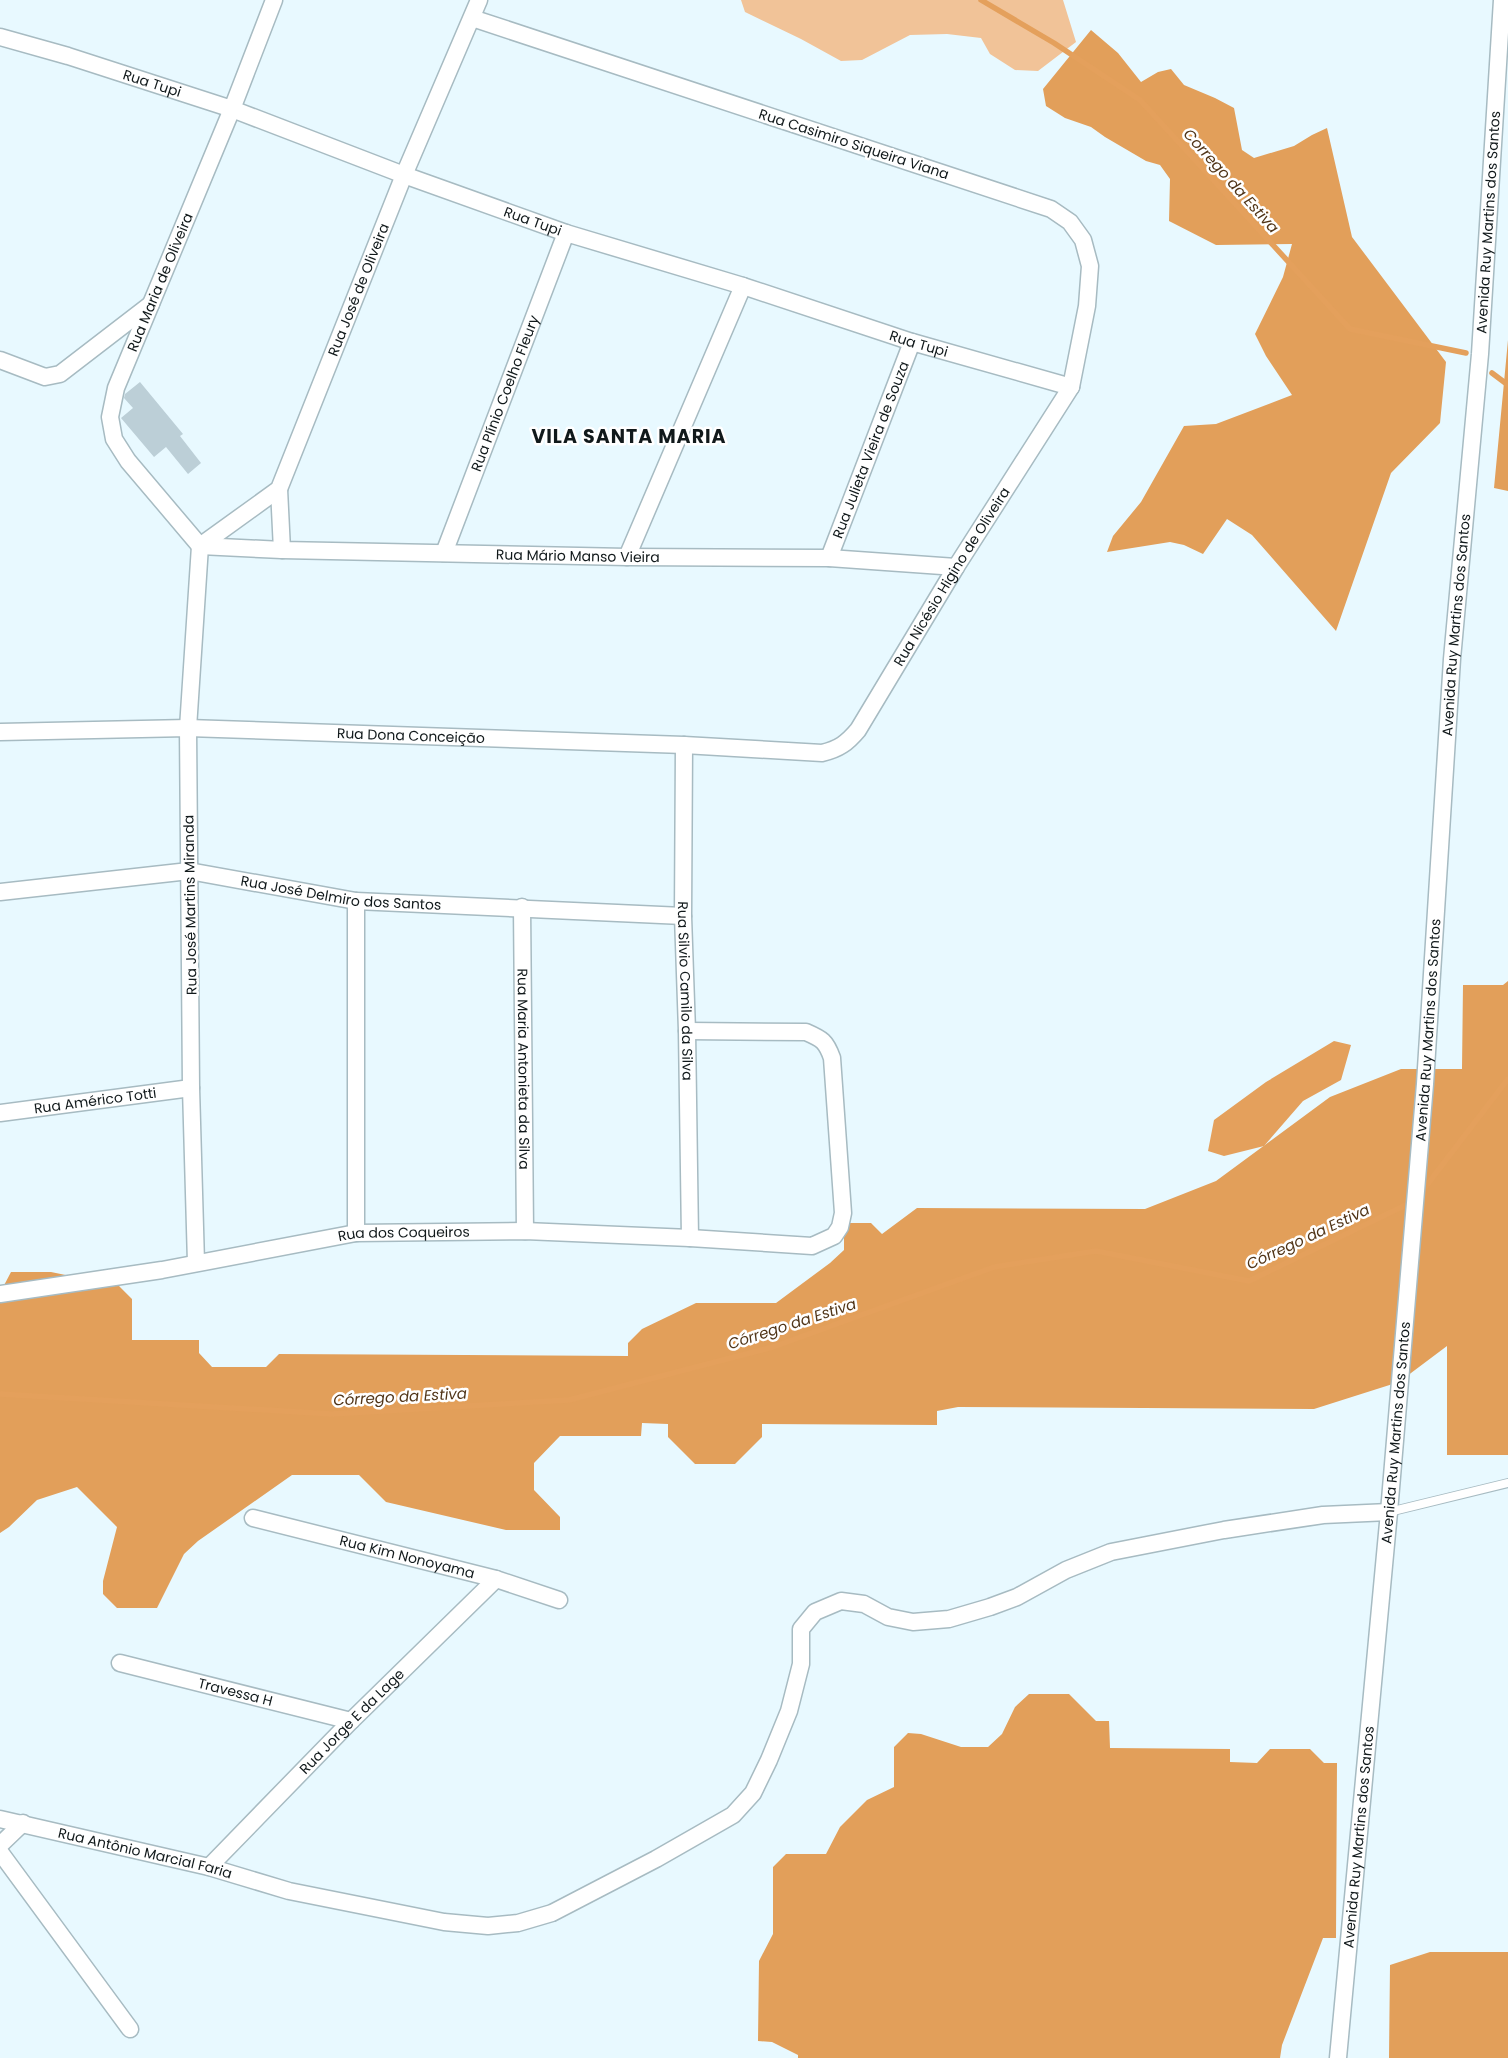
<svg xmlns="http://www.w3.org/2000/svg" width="1508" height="2058" font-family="Poppins,sans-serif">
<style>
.green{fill:#f1c398}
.forest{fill:#e29f5a}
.water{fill:#e4a05c}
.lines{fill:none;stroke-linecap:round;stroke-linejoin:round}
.stream{stroke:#e4a05c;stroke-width:5.5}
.building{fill:#bccfd7}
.service-casing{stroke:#a7bbc2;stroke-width:10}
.minor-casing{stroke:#a7bbc2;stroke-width:19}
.service{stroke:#fff;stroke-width:8}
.minor{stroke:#fff;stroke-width:16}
.labels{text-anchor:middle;stroke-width:5;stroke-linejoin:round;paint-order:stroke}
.street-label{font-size:14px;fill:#11191b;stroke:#fff}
.water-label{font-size:15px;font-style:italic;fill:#513518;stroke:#fff}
.district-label{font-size:19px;font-weight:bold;letter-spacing:1px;fill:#11191b;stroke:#fff}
</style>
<rect width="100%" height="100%" fill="#e8f9ff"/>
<path class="green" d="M741,0H1063L1076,42L1038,71L1015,70L990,54L981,38L947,34L910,35L862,60L841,61L801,39L745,12Z"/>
<path class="forest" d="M1091,30L1118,53L1141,82L1158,72L1171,69L1184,85L1215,98L1234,108L1242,150L1254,158L1294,146L1312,135L1327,128L1352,237L1446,362L1440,423L1391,473L1336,631L1252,535L1227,519L1203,554L1184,545L1170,542L1107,552L1113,536L1141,502L1184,426L1216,424L1292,395L1266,356L1255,334L1283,277L1292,244L1216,245L1169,221L1170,179L1160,165L1146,161L1105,137L1091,127L1065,118L1046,106L1043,89Z
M1508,340V491L1494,488Z
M1508,981V1455H1447V1346L1399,1382L1314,1409L958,1407L937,1411V1425L762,1424V1437L735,1464H695L668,1437V1424L642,1423L641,1436H560L534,1463V1490L560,1517V1530H506L386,1502L359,1475H292L198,1541L184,1554L157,1608H117L103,1594V1581L117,1527L77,1487L37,1500L9,1527L0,1533V1293L11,1272H51L119,1286L132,1299V1340H199V1353L212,1367H266L279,1354L628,1356V1343L642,1329L696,1303H776L830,1263L844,1250V1223H871L882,1234L917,1208L1145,1209L1216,1181L1330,1097L1401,1069H1462L1463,985H1503Z
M1029,1694H1069L1096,1721H1109L1110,1748L1230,1749V1762L1257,1763L1270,1749H1310L1324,1763H1337L1336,1938H1323L1282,2045L1280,2058H798V2055L772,2042L758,2041L759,1961L773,1934V1867L786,1854H826L840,1827L867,1800L894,1787V1747L908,1733L921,1734L961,1747H988L1002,1734L1015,1707Z
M1430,1952H1508V2058H1389L1390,1965Z"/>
<path class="water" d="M1334,1041L1351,1045L1341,1080L1303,1101L1264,1146L1224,1156L1208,1151L1214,1120L1266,1082Z"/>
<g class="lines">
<path class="stream" d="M981,0L1054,43L1140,100L1350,329L1466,353
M1492,373L1508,385
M1420,1194L1508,1079
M0,1394L332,1414L569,1400L773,1347L994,1267L1096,1251L1249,1281L1414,1201"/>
</g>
<path class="building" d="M140,382L183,434L180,436L201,463L188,474L166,447L154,457L121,418L133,408L124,398L125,394Z"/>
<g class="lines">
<defs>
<path id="service" d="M1389,1512L1508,1483"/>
<g id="minor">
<path id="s1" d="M0,37L68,56L232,109L404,175L566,233L743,286L912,342L1071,387"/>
<path d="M0,360L45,377L60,374L151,304"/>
<path d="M279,489L282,550"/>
<path id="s2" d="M200,546L282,550L627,557L829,558L956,567"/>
<path id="s3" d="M200,546L279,489L404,175L479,0"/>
<path id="s4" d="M200,546L128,461L114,439L110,417L116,388L232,109L274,0"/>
<path id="s5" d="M444,553L566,233"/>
<path d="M627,557L743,286"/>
<path id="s6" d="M829,558L912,342"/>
<path id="s7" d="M0,732L188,728L684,745L822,753C839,749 847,743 858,730L956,567L1071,387L1087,306L1090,266L1083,240L1070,222L1051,209L472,18"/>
<path id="s8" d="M684,745L683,916L687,1031L690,1238"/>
<path id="s9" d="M0,892L189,871L356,901L683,916"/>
<path d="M356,901V1233"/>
<path id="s10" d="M522,907L525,1231"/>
<path id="s11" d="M0,1113L191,1088"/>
<path d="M196,1263L191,1088L188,728L200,546"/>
<path id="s12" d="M0,1294L162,1270L356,1233L525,1231L690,1238L812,1246L834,1236L840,1227L843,1213L832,1058C826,1041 822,1039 806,1032L687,1031"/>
<path id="s13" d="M253,1518L496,1579L559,1600"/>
<path id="s14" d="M120,1663L351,1721"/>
<path id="s15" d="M0,1819L209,1867L289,1891L444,1922L488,1926L518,1923L552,1913L656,1859L733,1815L753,1793L769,1760L789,1711L801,1664V1629L815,1612L841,1601L864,1604L888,1617L913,1622L949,1619L990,1607L1017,1597L1066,1570L1111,1552L1224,1530L1323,1515L1389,1512"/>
<path d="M0,1845L23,1823"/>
<path d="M0,1852L130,2029"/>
<path id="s16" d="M209,1867L351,1721L496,1579"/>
<path id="s17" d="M1338,2058L1389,1512L1425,1084L1452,659L1480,354L1502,0"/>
</g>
</defs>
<use href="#service" class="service-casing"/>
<use href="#minor" class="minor-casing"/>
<use href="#service" class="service"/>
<use href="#minor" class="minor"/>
</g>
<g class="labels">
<g class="street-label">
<text dy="5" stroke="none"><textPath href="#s1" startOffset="159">Rua Tupi</textPath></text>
<text transform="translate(854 144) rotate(18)" y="5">Rua Casimiro Siqueira Viana</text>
<text dy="5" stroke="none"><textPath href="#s1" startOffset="564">Rua Tupi</textPath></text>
<text dy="5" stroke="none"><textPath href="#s17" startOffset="1842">Avenida Ruy Martins dos Santos</textPath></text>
<text dy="5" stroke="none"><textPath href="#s4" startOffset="304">Rua Maria de Oliveira</textPath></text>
<text dy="5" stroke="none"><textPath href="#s3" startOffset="312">Rua José de Oliveira</textPath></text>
<text dy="5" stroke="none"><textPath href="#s1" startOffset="969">Rua Tupi</textPath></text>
<text dy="5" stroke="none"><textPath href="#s5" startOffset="171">Rua Plínio Coelho Fleury</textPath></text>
<text dy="5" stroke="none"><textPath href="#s6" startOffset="116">Rua Julieta Vieira de Souza</textPath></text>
<text dy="5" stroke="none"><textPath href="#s2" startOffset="378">Rua Mário Manso Vieira</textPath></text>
<text dy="5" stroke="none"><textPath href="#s7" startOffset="1046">Rua Nicésio Higino de Oliveira</textPath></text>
<text dy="5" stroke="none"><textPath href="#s17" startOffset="1438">Avenida Ruy Martins dos Santos</textPath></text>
<text dy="5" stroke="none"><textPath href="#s7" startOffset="411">Rua Dona Conceição</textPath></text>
<text dy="5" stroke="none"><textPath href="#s9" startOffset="344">Rua José Delmiro dos Santos</textPath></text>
<text transform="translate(190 905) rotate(-91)" y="5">Rua José Martins Miranda</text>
<text dy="5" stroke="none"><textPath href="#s8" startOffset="246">Rua Silvio Camilo da Silva</textPath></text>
<text dy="5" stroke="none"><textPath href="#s17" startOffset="1032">Avenida Ruy Martins dos Santos</textPath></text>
<text dy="5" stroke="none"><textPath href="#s10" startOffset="162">Rua Maria Antonieta da Silva</textPath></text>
<text dy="5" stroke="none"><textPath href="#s11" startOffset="96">Rua Américo Totti</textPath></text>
<text dy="5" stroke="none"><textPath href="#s12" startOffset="409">Rua dos Coqueiros</textPath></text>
<text dy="5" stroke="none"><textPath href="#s17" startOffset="628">Avenida Ruy Martins dos Santos</textPath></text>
<text dy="5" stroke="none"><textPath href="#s13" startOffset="159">Rua Kim Nonoyama</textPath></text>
<text dy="5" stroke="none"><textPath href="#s14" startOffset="119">Travessa H</textPath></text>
<text dy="5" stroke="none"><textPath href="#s16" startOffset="204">Rua Jorge E da Lage</textPath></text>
<text dy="5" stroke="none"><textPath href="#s17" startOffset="222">Avenida Ruy Martins dos Santos</textPath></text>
<text dy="5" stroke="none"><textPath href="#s15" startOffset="149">Rua Antônio Marcial Faria</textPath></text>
</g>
<g class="water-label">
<text transform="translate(1231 181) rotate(48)" y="5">Corrego da Estiva</text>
<text transform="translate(1308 1237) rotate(-25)" y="5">Córrego da Estiva</text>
<text transform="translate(792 1324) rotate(-18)" y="5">Córrego da Estiva</text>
<text transform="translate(400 1397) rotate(-3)" y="5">Córrego da Estiva</text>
</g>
<g class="district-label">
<text x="629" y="443">VILA SANTA MARIA</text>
</g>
</g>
</svg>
